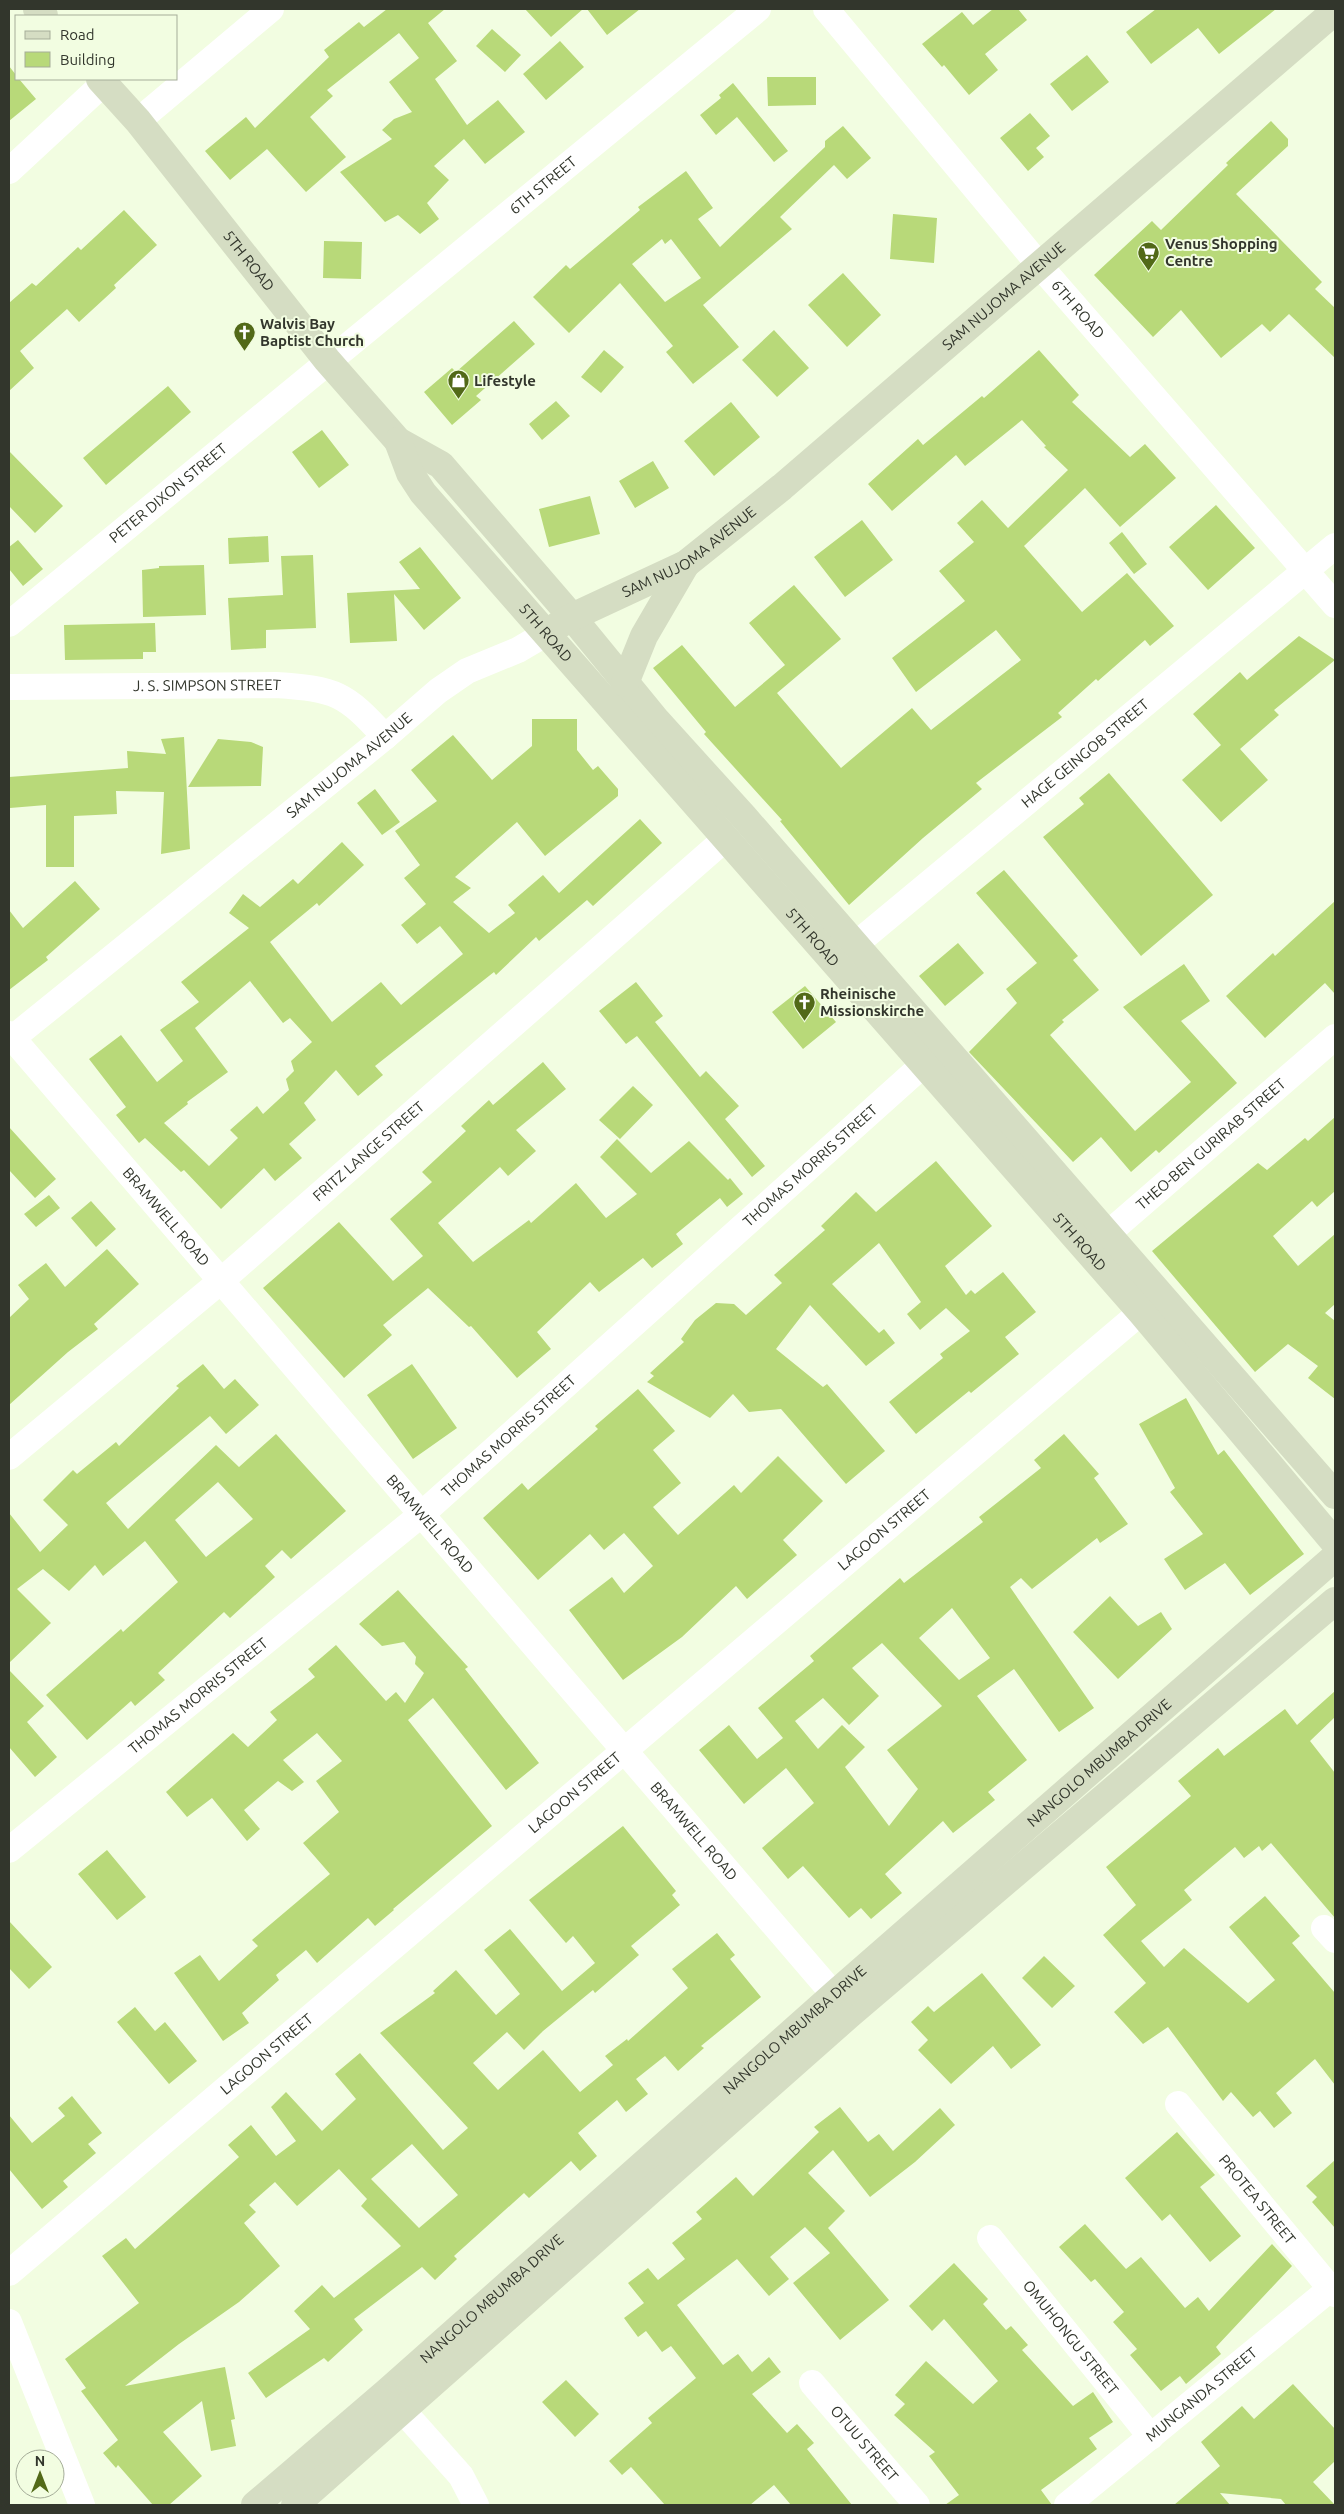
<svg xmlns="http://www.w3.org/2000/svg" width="1344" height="2514" font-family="Ubuntu,sans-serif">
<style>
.building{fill:#b8d979;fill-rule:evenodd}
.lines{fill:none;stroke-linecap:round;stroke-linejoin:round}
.street{stroke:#fff;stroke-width:26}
.secondary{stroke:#d5ddc3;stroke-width:28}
.labels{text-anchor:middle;stroke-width:4;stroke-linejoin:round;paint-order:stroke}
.street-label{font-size:15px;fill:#32362c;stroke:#f2fde1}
.poi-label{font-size:15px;font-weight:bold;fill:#32362c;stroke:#f2fde1;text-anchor:start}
</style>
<rect width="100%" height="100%" fill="#f2fde1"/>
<path class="building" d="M387,9H445L428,23L457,61L435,79L467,125L498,100L525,132L485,164L464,139L434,166L449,180L427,203L439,219L420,234L398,215L385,222L340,172L392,139L382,130L394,119L412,112L389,82L419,58L399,33L327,90L333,96L310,117L346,157L306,192L267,149L230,180L205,151L246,117L255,128L329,57L324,50L359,22L364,27Z
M525,9H583L551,37Z
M587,9H640L607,35Z
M993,9H1018L1027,20L985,54L998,70L969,95L944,65L942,67L922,44L962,12L973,25Z
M1156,9H1276L1219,54L1198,28L1151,64L1126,32Z
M492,29L521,55L505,72L476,46Z
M560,41L584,67L546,100L523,74Z
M1087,55L1109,82L1072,111L1050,84Z
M9,66L16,75V79H19L36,99L9,121Z
M767,77H816V105L768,106Z
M733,83L788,151L774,162L737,117L716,135L700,115L721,98L719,95Z
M1030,113L1050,136L1036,148L1044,157L1028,171L1000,138Z
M1271,121L1288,139V146L1236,194L1322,282L1315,289L1335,308V358L1289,314L1270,332L1262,324L1221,358L1181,310L1153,337L1094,275L1152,221L1161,230L1228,165L1226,163Z
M843,126L871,158L847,179L834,165L780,217L792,229L703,305L739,347L693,384L666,352L673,346L620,283L569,333L533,297L566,265L570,269L640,210L638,207L686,171L713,208L698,219L720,247L825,147V141ZM662,239L665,244L671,239L701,278L665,302L632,264Z
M124,210L157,245L114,285L116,288L79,322L67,309L20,351L34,368L9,391V303L32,283L36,286L78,247L81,250Z
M893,214L937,218L934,263L890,259Z
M324,241L362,242L361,279L323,278Z
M843,273L881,315L847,347L808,305Z
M514,321L535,344L476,396L481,400L452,425L424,392L452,368L456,372Z
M774,330L809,368L777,397L742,360Z
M604,350L624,367L601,393L581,377Z
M1039,350L1079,395L1072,402L1130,457L1145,444L1176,478L1120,527L1085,488L1024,546L1082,612L1127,573L1174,626L1150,646L1145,640L1098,681L1096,679L1058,713L1062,717L976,783L982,789L923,838L849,905L780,821L782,820L704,734L706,732L653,668L682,645L735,707L785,665L749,623L794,585L841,639L777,693L841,768L912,708L931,730L1021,660L996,630L916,692L892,658L965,601L939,571L974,542L957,523L982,500L1008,528L1068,470L1044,447L1046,446L1022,420L965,466L956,455L892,511L868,484L918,439L923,445L982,396L984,398Z
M168,386L191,412L106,485L83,458Z
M556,401L570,416L542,440L529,424Z
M731,402L760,437L714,476L684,441Z
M322,430L349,465L319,488L292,452Z
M9,451L63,506L35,533L9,506Z
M653,461L669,488L635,508L619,481Z
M590,496L600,534L549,547L539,509Z
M1216,505L1255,548L1208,590L1169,547Z
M862,520L893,560L845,597L814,557Z
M1122,532L1147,564L1134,574L1109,543Z
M268,536L269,562L229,564L228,538Z
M18,540L43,569L23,586L9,569V547Z
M420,547L461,598L424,630L394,594L397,641L350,643L347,593L420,589L399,562Z
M313,555L316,628L266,630V648L231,650L228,598L283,595L281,556Z
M204,565L206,615L143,617L142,570L159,568V566Z
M155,623L156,652H143V659L65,660L64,625Z
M1299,636L1335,660L1274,710L1279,715L1240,749L1268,780L1221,822L1182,780L1221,745L1193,714L1240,672L1247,680Z
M532,719H577V750L593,770L598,766L618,789V796L545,856L517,822L455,877L471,888L453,902L489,933L515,913L508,905L543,875L559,893L640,819L662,843L593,906L587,900L539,941L536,937L496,975L494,972L375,1066L383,1075L358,1096L336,1070L304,1103L316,1120L289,1144L302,1158L275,1181L264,1168L221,1209L184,1170L181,1172L145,1138L139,1143L116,1115L126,1107L89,1059L121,1035L157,1082L183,1061L160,1030L199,1002L181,982L249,928L229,913L243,894L260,907L293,879L298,884L342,842L364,865L319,906L317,903L270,942L332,1022L381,982L401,1005L463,954L440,926L417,944L401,925L426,904L404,878L420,865L395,831L437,801L411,770L453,735L492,780L532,746ZM250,981L283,1023L290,1018L312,1042L291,1061L294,1071L286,1079L289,1090L263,1114L257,1106L230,1130L238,1138L209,1166L164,1123L188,1104L187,1102L228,1072L195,1028Z
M184,737L190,849L161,854L164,792L116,791L117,814L74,816V867H46V805L10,808L9,777L128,768L127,751L166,754L161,739Z
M218,739L251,742L263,747L261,786L188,787Z
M1109,773L1213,895L1141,956L1043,837L1084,804L1079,798Z
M375,789L400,822L382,835L357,803Z
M1004,870L1078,956L1073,960L1099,990L1062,1020L1064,1022L1050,1035L1135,1131L1191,1082L1123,1007L1184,964L1210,1001L1181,1021L1237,1083L1159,1153L1156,1150L1131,1172L1101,1137L1073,1162L969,1052L1017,1003L1006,989L1037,963L976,893Z
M75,881L100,909L46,957L48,960L9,990V910L23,928Z
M1335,901V994L1325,983L1265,1038L1226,996L1273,953L1275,956Z
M958,943L984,973L945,1006L919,976Z
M636,982L663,1016L655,1022L700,1077L706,1071L739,1106L725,1119L765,1166L752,1177L637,1036L626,1044L599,1011Z
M805,986L836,1022L803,1049L772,1012Z
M543,1062L566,1089L516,1130L536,1151L508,1176L500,1167L438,1223L473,1262L529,1220L531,1223L576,1183L606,1218L637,1194L600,1157L617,1139L651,1173L689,1141L728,1180L730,1178L743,1194L727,1207L720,1198L676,1234L683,1244L652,1268L643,1258L599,1292L590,1282L537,1332L551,1349L517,1378L471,1326L469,1327L428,1288L383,1325L392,1335L344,1378L263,1288L339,1222L393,1281L423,1256L390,1219L432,1182L422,1172L466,1131L461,1126L489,1100L493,1105Z
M633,1086L653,1105L620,1139L599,1120Z
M1335,1117V1191L1317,1207L1312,1201L1273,1236L1298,1266L1335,1234V1304L1325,1313L1335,1321V1399L1308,1378L1318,1366L1288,1344L1255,1372L1152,1251L1258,1163L1267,1170L1305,1138L1308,1141Z
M9,1127L56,1179L35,1198L9,1170Z
M936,1161L992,1226L945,1266L966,1295L971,1290L975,1294L1003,1272L1036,1312L1005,1337L1019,1354L971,1393L969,1391L916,1434L889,1402L943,1358L940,1354L970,1331L946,1308L920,1330L907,1314L921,1302L879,1243L832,1284L879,1333L884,1329L895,1343L866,1366L810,1305L776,1349L823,1387L827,1384L885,1451L846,1484L781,1409L749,1412L733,1394L710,1418L647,1382L654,1376L650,1373L684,1342L681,1339L695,1320L716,1303L734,1304L746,1315L782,1283L774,1275L825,1230L821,1226L856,1192L876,1212Z
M49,1195L60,1208L36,1227L24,1214Z
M91,1201L116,1229L96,1247L71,1218Z
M107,1249L139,1284L94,1324L98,1329L68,1352L9,1405V1318L29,1299L18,1285L46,1263L65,1287Z
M203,1364L224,1389L235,1379L259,1405L226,1434L210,1416L106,1503L128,1529L216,1445L239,1467L276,1434L346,1511L291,1559L282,1550L265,1566L275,1577L230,1618L224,1612L158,1673L165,1680L135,1706L131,1701L87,1740L46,1695L121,1629L123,1632L178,1582L145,1541L103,1576L95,1565L69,1591L43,1569L17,1589L51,1623L9,1663V1513L40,1552L68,1525L43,1500L73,1470L77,1474L116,1442L119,1446L179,1388L176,1386ZM218,1482L253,1519L206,1557L175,1520Z
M412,1364L457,1428L413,1459L367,1395Z
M638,1389L675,1431L653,1450L681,1483L653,1507L678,1535L734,1485L741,1493L778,1456L823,1501L783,1540L797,1555L747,1599L736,1586L682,1637L623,1680L569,1610L612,1577L624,1593L653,1566L624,1533L604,1550L590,1534L538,1580L483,1518L522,1483L528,1490L598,1429L595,1426Z
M1186,1398L1218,1455L1224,1450L1304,1554L1250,1595L1225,1563L1185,1590L1164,1559L1203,1534L1170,1492L1175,1488L1139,1424Z
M1064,1434L1099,1474L1094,1478L1128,1524L1100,1543L1097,1538L1032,1589L1021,1578L1010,1587L1094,1708L1059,1732L1014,1669L977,1696L1027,1760L988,1792L995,1800L953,1833L943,1821L885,1874L902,1893L871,1919L861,1908L849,1918L803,1866L788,1879L762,1848L814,1803L786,1768L744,1804L699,1750L729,1725L757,1759L783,1738L758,1708L814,1661L810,1656L900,1578L904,1583L983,1522L979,1517L1041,1468L1034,1460ZM952,1608L990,1658L959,1680L919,1638ZM882,1643L942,1706L887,1750L918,1789L889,1826L845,1767L865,1747L842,1725L818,1749L795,1721L823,1698L849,1725L879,1696L852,1668Z
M398,1590L468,1667L465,1669L539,1763L506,1790L433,1698L408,1720L492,1826L393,1909L394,1910L375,1926L368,1918L317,1963L306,1950L276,1975L279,1980L242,2013L249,2023L223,2041L174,1973L200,1955L219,1981L258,1946L252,1940L330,1874L303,1843L339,1812L316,1781L342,1761L317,1733L283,1760L304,1782L292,1791L278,1781L244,1810L260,1829L247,1841L212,1798L187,1817L166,1792L233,1733L248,1747L277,1720L270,1712L315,1677L308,1669L336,1645L386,1701L396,1692L405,1703L424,1673L415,1664L416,1657L404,1642L382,1646L359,1624Z
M1110,1596L1138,1626L1161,1612L1172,1629L1118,1679L1073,1632Z
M9,1670L44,1706L27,1722L57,1757L35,1777L9,1747Z
M1335,1691V1717L1310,1741L1335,1773V1918L1271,1843L1262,1851L1259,1846L1244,1858L1235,1847L1184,1890L1192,1900L1141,1941L1164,1967L1184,1948L1248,2003L1275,1980L1229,1927L1265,1896L1300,1936L1292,1943L1335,1993V2085L1315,2059L1276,2093L1292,2113L1274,2128L1260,2111L1253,2117L1231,2092L1223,2101L1168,2027L1143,2044L1114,2012L1146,1983L1103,1935L1136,1905L1106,1867L1191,1796L1178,1781L1218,1748L1224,1756L1285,1709L1297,1725Z
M623,1826L676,1891L672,1895L680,1905L631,1946L639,1955L595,1993L593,1990L543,2031L524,2050L507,2032L473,2063L498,2090L543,2050L580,2092L613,2065L605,2056L627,2039L628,2041L688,1988L672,1969L717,1933L735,1955L730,1959L761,1997L701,2046L704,2048L678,2071L665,2056L636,2079L648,2094L626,2112L617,2100L578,2133L597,2156L580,2171L571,2161L529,2198L524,2193L454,2256L457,2259L435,2280L422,2267L354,2319L363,2330L328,2362L324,2358L266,2398L248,2373L310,2329L294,2311L322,2285L334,2298L401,2246L361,2206L367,2199L339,2169L297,2206L275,2182L249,2205L256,2212L244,2223L280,2266L239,2302L179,2344L125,2386L225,2367L235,2419L231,2420L236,2446L211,2451L202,2401L163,2432L202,2476L169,2505H153L118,2465L116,2468L103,2453L118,2440L81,2391L86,2388L65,2359L139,2303L102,2256L126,2238L135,2249L239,2157L228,2145L251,2125L276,2156L296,2141L271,2107L286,2092L322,2131L356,2099L335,2074L360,2053L443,2150L468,2128L380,2033L435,1993L433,1991L456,1970L496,2015L520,1994L484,1950L510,1929L562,1991L595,1963L573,1936L566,1943L529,1900ZM412,2144L458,2195L419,2228L371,2179Z
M107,1850L146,1897L117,1920L78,1874Z
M9,1921L52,1967L29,1989L9,1968Z
M1044,1956L1075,1986L1052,2008L1022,1978Z
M982,1973L1041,2045L1011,2069L993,2046L951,2084L918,2050L928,2040L911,2022L928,2006L934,2012Z
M135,2007L155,2031L165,2022L197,2061L169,2084L117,2022Z
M72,2096L102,2133L88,2144L96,2153L63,2181L68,2187L42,2209L9,2169V2115L32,2143L65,2116L58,2108Z
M840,2107L868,2142L879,2134L893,2151L940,2108L955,2125L915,2162L870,2197L833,2150L808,2173L845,2211L828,2228L889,2300L840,2340L793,2283L830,2253L805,2227L770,2257L789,2279L769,2296L737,2259L677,2305L723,2365L738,2354L752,2372L769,2357L781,2372L752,2394L787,2433L797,2424L814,2443L807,2449L852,2505H791L774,2485L750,2505H665L631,2467L622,2475L609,2461L652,2423L648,2418L696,2378L671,2346L662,2352L646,2331L638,2337L624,2318L644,2303L628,2283L648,2268L658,2280L685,2259L672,2243L702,2219L696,2212L736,2177L753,2196L819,2132L814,2127Z
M1177,2132L1215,2175L1200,2187L1241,2236L1210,2262L1170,2214L1162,2221L1125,2178Z
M1335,2160V2228L1312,2202L1317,2197L1306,2186Z
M1085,2224L1126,2269L1141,2257L1185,2308L1198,2297L1209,2311L1272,2244L1292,2266L1216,2347L1221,2354L1186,2384L1180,2376L1161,2391L1130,2355L1137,2349L1113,2322L1124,2312L1095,2279L1091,2282L1059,2247Z
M954,2263L988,2299L983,2304L1006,2330L1011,2326L1028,2345L1022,2350L1073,2406L1093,2392L1113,2422L1089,2438L1097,2449L1041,2490L1052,2505H945L959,2495L929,2456L935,2452L894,2415L905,2404L895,2395L926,2361L973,2404L998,2381L944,2319L932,2331L909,2306Z
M566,2380L599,2414L575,2437L542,2402Z
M1293,2384L1335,2429V2461L1313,2482L1335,2505H1286L1281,2499L1220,2493L1230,2505H1174L1220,2466L1201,2442L1242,2406L1254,2419Z"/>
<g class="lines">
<g class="street">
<path id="s1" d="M826,9L1040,266L1335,605"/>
<path d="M138,121L271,9"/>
<path d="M9,171L104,83"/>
<path id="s2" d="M9,624L758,9"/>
<path id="s3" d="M9,687L276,685C336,689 345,693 385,737"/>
<path id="s4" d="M839,958L1335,546"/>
<path id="s5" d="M9,1034L848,2011"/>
<path id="s6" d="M9,1041L385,737L438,691L467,671L518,650L547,633"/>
<path id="s7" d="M1090,1249L1335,1037"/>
<path id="s8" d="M9,1457L222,1280L725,839"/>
<path id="s9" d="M9,1850L422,1514L924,1064"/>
<path d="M1324,1928L1335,1940"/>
<path id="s10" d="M1178,2104L1335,2294"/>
<path id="s11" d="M990,2238L1151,2437"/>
<path id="s12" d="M9,2273L1141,1312"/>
<path d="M9,2322L82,2505"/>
<path id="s13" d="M812,2383L917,2505"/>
<path d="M387,2393L461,2476L476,2505"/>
<path id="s14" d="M1067,2505L1335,2285"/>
</g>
<g class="secondary">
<path d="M37,9L44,16"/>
<path id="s15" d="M100,79L138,121L327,360L398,441L441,465L572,617L657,721L744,817L1335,1495"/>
<path id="s16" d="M398,441L410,473L423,493L1141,1312L1335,1543"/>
<path id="s17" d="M557,626L572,617L686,564L782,487L1335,11"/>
<path d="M625,683L644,636L686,564"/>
<path id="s18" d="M255,2505L387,2392L835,1994L1335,1557"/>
<path d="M295,2505L850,2014L1335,1601"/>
</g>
</g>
<defs>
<symbol id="supermarket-pin" viewBox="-11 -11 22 30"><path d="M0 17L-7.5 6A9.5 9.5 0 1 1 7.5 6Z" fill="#526918" stroke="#f2fde1"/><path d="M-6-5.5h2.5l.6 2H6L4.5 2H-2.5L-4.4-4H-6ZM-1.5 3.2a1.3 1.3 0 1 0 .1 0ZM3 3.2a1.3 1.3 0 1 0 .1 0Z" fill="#fff"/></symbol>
<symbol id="church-pin" viewBox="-11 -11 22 30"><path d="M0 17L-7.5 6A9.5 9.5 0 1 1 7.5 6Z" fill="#526918" stroke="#f2fde1"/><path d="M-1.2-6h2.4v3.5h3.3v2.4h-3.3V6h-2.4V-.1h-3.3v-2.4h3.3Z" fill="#fff"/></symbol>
<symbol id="shop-pin" viewBox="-11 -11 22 30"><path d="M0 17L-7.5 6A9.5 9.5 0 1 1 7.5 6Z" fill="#526918" stroke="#f2fde1"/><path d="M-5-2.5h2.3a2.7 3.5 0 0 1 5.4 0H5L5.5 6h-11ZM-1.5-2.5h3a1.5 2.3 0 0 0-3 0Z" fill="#fff"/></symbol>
</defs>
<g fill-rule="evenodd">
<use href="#supermarket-pin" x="1136" y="240" width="25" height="34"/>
<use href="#church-pin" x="232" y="320" width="25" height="34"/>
<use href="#shop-pin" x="446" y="368" width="25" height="34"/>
<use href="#church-pin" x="792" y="990" width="25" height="34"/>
</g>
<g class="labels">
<g class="street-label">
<text dy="5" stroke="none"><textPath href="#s2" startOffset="691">6TH STREET</textPath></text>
<text dy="5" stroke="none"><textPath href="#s15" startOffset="235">5TH ROAD</textPath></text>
<text dy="5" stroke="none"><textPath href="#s17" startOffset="559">SAM NUJOMA AVENUE</textPath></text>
<text dy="5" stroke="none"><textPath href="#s1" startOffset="392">6TH ROAD</textPath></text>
<text dy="5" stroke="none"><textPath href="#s2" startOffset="206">PETER DIXON STREET</textPath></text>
<text dy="5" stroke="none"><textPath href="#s17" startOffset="152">SAM NUJOMA AVENUE</textPath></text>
<text dy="5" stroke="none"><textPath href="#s16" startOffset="244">5TH ROAD</textPath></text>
<text dy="5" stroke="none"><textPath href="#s3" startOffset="198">J. S. SIMPSON STREET</textPath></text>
<text dy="5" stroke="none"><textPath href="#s4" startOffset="320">HAGE GEINGOB STREET</textPath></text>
<text dy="5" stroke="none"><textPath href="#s6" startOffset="438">SAM NUJOMA AVENUE</textPath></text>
<text dy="5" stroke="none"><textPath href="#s16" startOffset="649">5TH ROAD</textPath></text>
<text dy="5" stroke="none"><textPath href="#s7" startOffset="160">THEO-BEN GURIRAB STREET</textPath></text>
<text dy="5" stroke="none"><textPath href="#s8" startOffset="472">FRITZ LANGE STREET</textPath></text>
<text dy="5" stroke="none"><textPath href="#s9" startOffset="1054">THOMAS MORRIS STREET</textPath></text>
<text dy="5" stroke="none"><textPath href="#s5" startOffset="241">BRAMWELL ROAD</textPath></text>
<text dy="5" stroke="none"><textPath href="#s16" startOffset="1054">5TH ROAD</textPath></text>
<text dy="5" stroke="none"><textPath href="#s9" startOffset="649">THOMAS MORRIS STREET</textPath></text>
<text dy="5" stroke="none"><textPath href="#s5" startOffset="646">BRAMWELL ROAD</textPath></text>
<text dy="5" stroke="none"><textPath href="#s12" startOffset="1148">LAGOON STREET</textPath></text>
<text dy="5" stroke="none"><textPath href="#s9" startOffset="244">THOMAS MORRIS STREET</textPath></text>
<text dy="5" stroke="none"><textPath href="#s18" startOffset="1124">NANGOLO MBUMBA DRIVE</textPath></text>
<text dy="5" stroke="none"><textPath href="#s12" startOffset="742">LAGOON STREET</textPath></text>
<text dy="5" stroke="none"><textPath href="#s5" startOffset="1051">BRAMWELL ROAD</textPath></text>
<text dy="5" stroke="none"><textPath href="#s18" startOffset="719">NANGOLO MBUMBA DRIVE</textPath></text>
<text dy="5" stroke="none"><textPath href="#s12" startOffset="338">LAGOON STREET</textPath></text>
<text dy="5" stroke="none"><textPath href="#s10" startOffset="124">PROTEA STREET</textPath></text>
<text dy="5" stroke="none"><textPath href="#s18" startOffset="314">NANGOLO MBUMBA DRIVE</textPath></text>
<text dy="5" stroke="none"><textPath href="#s11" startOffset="128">OMUHONGU STREET</textPath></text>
<text dy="5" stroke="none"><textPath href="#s14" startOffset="174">MUNGANDA STREET</textPath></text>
<text dy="5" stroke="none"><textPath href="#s13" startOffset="80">OTUU STREET</textPath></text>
</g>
<g class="poi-label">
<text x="1165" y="249">Venus Shopping<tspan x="1165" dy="17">Centre</tspan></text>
<text x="260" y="329">Walvis Bay<tspan x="260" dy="17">Baptist Church</tspan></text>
<text x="474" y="386">Lifestyle</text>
<text x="820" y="999">Rheinische<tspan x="820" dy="17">Missionskirche</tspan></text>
</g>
</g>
<rect width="1344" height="2514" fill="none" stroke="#32362c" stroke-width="20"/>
<rect x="15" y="15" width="162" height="65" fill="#f2fde1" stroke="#a5ad99"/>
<rect x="25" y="31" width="25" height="8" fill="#d5ddc3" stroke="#a5ad99"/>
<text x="60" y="40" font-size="15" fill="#32362c">Road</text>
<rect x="25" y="52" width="25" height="15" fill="#b8d979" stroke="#a5ad99"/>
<text x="60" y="65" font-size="15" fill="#32362c">Building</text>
<g transform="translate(40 2474)"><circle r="24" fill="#f2fde1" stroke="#a5ad99"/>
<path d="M0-4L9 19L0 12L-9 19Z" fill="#526918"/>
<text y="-8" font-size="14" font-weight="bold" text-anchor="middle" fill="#32362c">N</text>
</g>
</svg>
